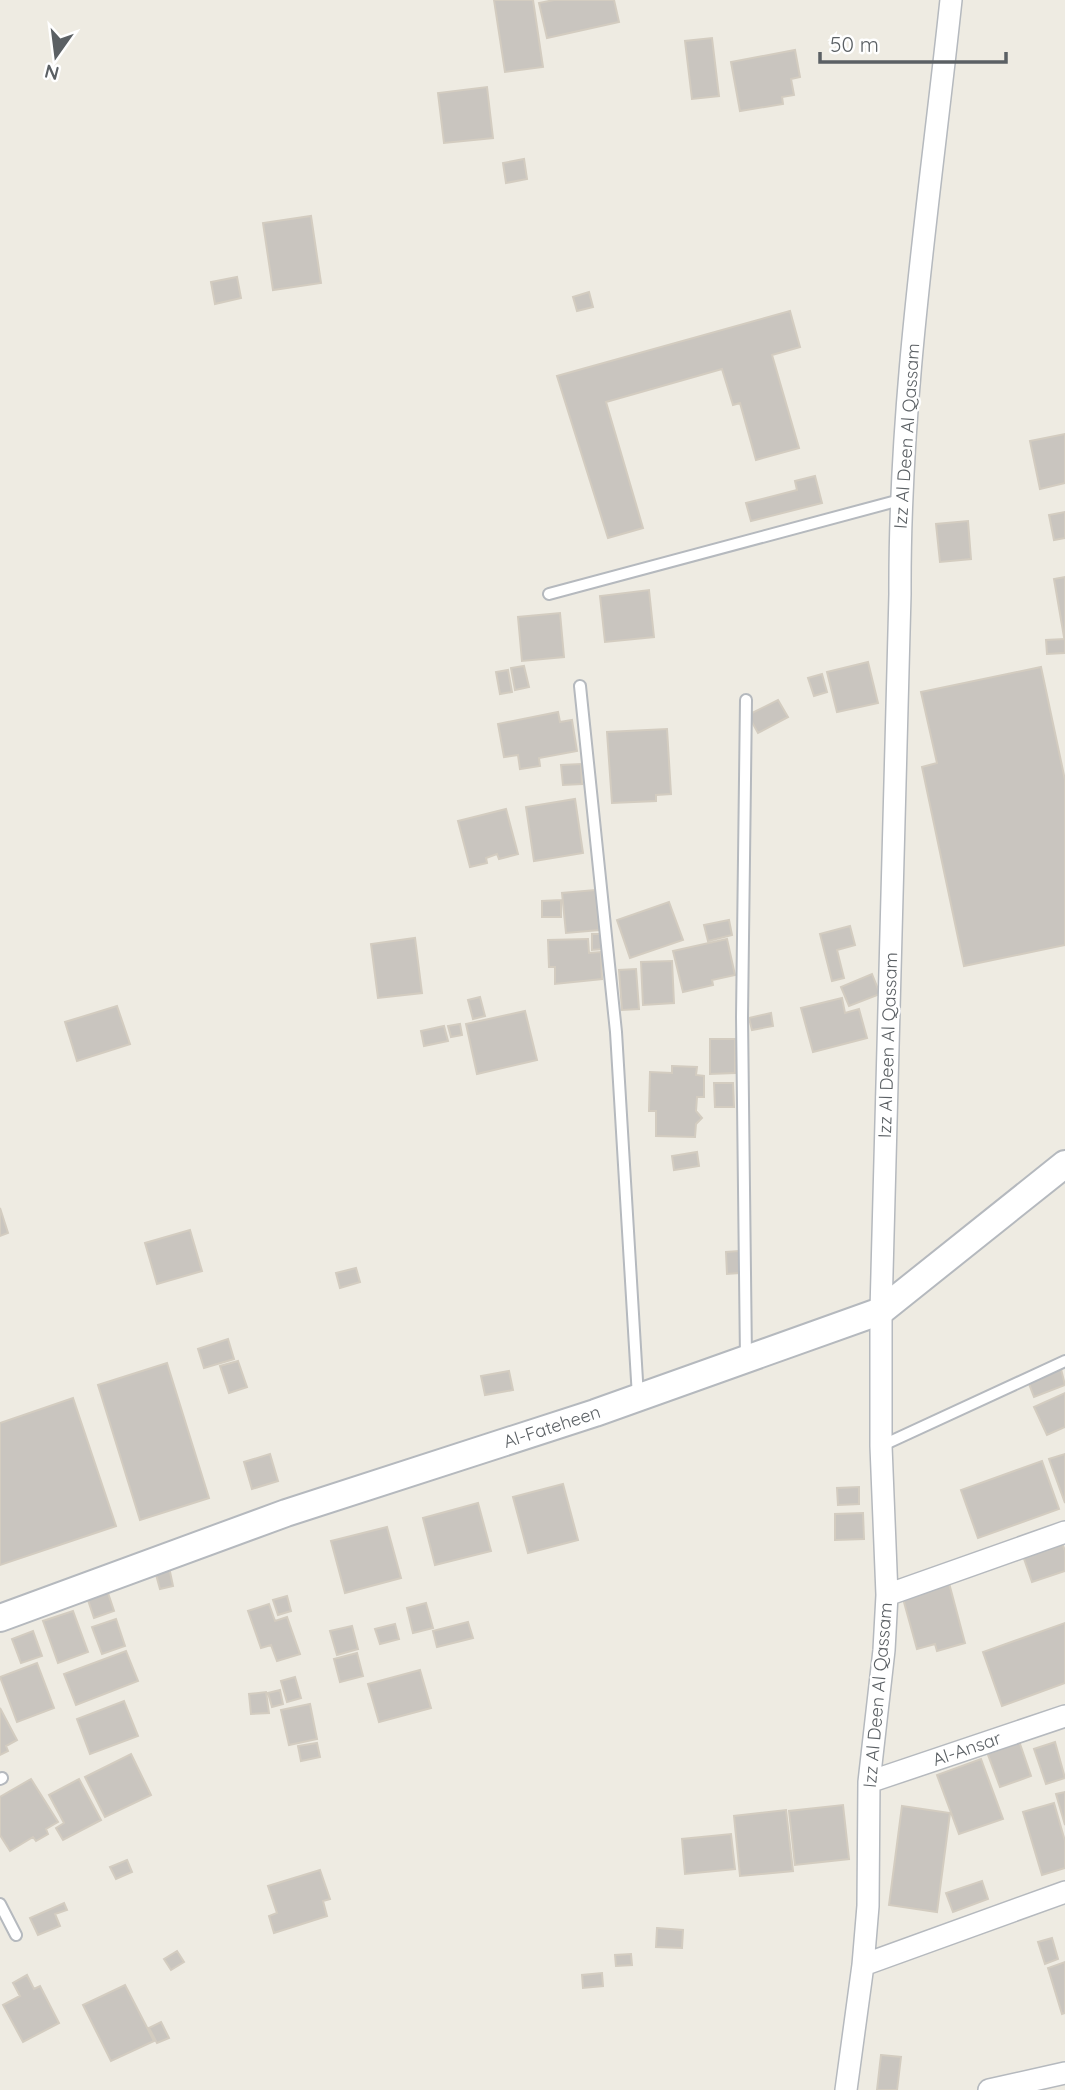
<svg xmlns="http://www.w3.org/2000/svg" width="1065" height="2090" font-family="Quicksand,sans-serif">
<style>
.building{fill:#c9c5bf;stroke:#d3ccc0;stroke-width:2}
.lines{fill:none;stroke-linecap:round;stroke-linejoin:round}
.service-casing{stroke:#b5b9be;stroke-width:14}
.minor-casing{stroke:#b5b9be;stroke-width:24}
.tertiary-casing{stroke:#b5b9be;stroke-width:30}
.service{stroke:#fff;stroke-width:10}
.minor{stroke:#fff;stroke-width:21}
.tertiary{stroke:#fff;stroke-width:26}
.labels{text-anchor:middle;stroke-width:5;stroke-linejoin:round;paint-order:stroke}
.street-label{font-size:18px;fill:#5b6064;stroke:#fff}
</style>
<rect width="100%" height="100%" fill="#eeebe2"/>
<path class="building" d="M494,0H533L543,67L505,72Z
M554,0H614L619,22L547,38L539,3Z
M712,38L719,96L692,99L685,41Z
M795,50L800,77L791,79L794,95L782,97L783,104L740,111L731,62Z
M487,87L493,138L444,143L438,93Z
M524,159L527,179L506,183L503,163Z
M311,216L321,283L273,290L263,223Z
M237,277L241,298L215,304L211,282Z
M589,292L593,307L577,311L573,297Z
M790,311L800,347L772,355L799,448L756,460L740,403L733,405L722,369L606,402L643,528L608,538L557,376Z
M1065,434V483L1040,489L1030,441Z
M815,476L822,503L751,521L746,503L797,490L795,481Z
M1065,512V538L1054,540L1049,515Z
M968,521L971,559L940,562L936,524Z
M1065,577V637H1064L1054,579Z
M649,590L654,637L605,642L600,596Z
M560,613L564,657L522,661L518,617Z
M1065,639V653L1047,654L1046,640Z
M868,662L878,703L837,712L827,672Z
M524,666L529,687L515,690L511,668Z
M1041,667L1065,780V945L964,966L922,767L937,763L921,692Z
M508,670L512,692L500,694L496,672Z
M822,674L827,692L814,696L808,678Z
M778,700L788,717L758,733L748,715Z
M558,712L560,722L572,720L577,751L539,758L540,766L520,769L518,755L504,757L498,724Z
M667,729L671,794L656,795V801L612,803L607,732Z
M581,764L582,784L563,785L561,765Z
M575,799L583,853L534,861L526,807Z
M506,809L518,854L499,859L497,854L486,858L487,863L470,867L458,821Z
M595,890L599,930L566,933L562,893Z
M561,900V917H542V901Z
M669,902L683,940L630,958L617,920Z
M729,920L732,935L708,941L704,925Z
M850,926L855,945L837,950L844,978L832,981L820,934Z
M592,934H602V949L592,950Z
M415,938L422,993L378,998L371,944Z
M588,939L589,953L601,952L602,979L555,984V967H549L548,940Z
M727,939L735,975L712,980L713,985L683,992L673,951Z
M672,961L674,1003L643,1005L641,962Z
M636,969L639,1009L622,1010L619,970Z
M872,974L880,994L849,1006L841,987Z
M480,997L485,1016L473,1019L468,1000Z
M842,998L845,1013L859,1009L867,1038L813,1052L801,1008Z
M117,1006L130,1044L77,1061L65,1022Z
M525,1011L537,1060L477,1074L466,1024Z
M771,1013L773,1026L752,1030L749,1018Z
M460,1024L462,1035L451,1037L448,1026Z
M444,1026L448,1041L424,1046L421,1031Z
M710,1039H735V1073L710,1074Z
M672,1066L697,1067L696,1075L704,1076V1097H697L696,1111L702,1118L696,1124L695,1137L656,1136V1111H649L650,1072L672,1073Z
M714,1083H733L734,1107H715Z
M697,1152L699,1166L674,1170L672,1156Z
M0,1208L8,1233L0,1236Z
M190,1230L202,1271L157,1284L145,1243Z
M739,1251V1273L727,1274L726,1252Z
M356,1268L360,1282L340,1288L336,1273Z
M228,1339L234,1359L204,1368L198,1349Z
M238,1361L247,1387L229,1393L220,1366Z
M167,1363L209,1498L140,1520L98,1385Z
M1061,1369L1065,1385L1034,1397L1028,1381Z
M509,1371L513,1390L485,1395L481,1376Z
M1065,1393V1427L1047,1435L1034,1407Z
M73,1398L116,1526L0,1565V1423Z
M270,1454L278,1481L252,1489L244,1462Z
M1065,1454V1503L1049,1459Z
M1042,1461L1059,1509L978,1538L961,1490Z
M563,1484L578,1540L528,1553L513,1497Z
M859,1487V1504L838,1505L837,1488Z
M478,1503L491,1551L435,1565L423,1518Z
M863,1513L864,1539L835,1540V1514Z
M387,1527L401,1578L345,1593L331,1541Z
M1060,1537L1065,1551V1571L1032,1582L1021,1550Z
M169,1567L173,1586L160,1589L155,1571Z
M949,1583L965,1643L937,1651L935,1644L917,1649L902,1595Z
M107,1590L114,1611L94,1618L87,1597Z
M287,1596L291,1611L278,1615L273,1600Z
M426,1603L433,1628L413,1633L407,1608Z
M269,1604L275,1621L287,1617L300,1654L277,1661L271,1645L261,1648L248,1611Z
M73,1611L88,1652L58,1663L43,1621Z
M116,1619L125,1646L102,1654L92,1627Z
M468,1622L473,1638L437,1647L433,1631Z
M1065,1623V1683L1002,1706L983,1652Z
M395,1624L399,1639L380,1644L375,1629Z
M352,1626L358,1649L337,1655L330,1631Z
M33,1631L42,1656L21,1663L12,1639Z
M126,1651L138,1681L76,1705L64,1674Z
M357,1653L363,1676L340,1682L334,1659Z
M37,1663L54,1708L17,1722L0,1677Z
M420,1670L431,1708L379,1722L368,1684Z
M295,1677L301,1698L287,1702L281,1681Z
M280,1690L283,1704L272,1707L268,1693Z
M266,1692L269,1713L251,1714L249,1694Z
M124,1701L138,1736L90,1754L77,1719Z
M310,1704L317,1739L289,1745L281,1710Z
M0,1708L17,1740L6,1746L8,1751L0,1755Z
M1019,1741L1031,1776L1000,1787L987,1752Z
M1055,1742L1065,1778L1046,1784L1034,1749Z
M317,1743L320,1757L301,1761L298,1746Z
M131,1754L151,1795L105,1817L85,1777Z
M981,1759L1003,1819L959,1834L937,1775Z
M31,1779L58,1822L46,1829L48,1834L36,1841L33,1837L10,1851L0,1835V1797Z
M79,1779L101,1820L63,1840L56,1828L64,1823L49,1795Z
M1065,1792V1825L1056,1794Z
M1054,1803L1065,1841V1868L1042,1875L1023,1812Z
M843,1805L849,1859L795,1865L789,1811Z
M902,1806L950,1813L937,1912L889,1905Z
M786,1810L793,1871L740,1876L734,1816Z
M731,1834L735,1869L685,1874L682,1839Z
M127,1860L132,1872L116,1879L110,1867Z
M320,1870L330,1899L323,1901L327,1916L274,1933L269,1916L277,1913L268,1886Z
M982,1881L988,1899L953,1912L946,1893Z
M64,1903L67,1910L55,1914L60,1926L38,1935L30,1918Z
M657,1928L683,1930L682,1948L656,1947Z
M1052,1938L1058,1959L1045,1964L1038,1942Z
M177,1951L184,1962L171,1970L164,1959Z
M631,1954L632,1965L616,1966L615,1955Z
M1065,1962V2013L1062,2014L1048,1968Z
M602,1973L603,1986L583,1988L582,1975Z
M27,1975L34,1989L40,1986L59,2023L23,2042L3,2005L20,1996L13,1983Z
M125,1985L154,2041L111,2061L83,2005Z
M161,2022L169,2038L157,2043L149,2028Z
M881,2055L901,2057L897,2090H877Z"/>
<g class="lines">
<defs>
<path id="service" d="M549,594L900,500
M580,686L616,1032L638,1397
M746,1359L742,1017L746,700
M881,1446L1065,1361
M0,1779L2,1778
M0,1904L16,1935"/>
<path id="minor" d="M887,1595L1065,1532
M869,1782L1065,1716
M863,1965L1065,1892
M846,2090L863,1965L868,1906L869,1782L884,1650L887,1595L881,1446V1311L900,594C899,395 930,197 951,0
M989,2090L1065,2073"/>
<path id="tertiary" d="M0,1618L286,1513L595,1413L881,1311L1065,1164"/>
</defs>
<use href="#service" class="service-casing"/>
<use href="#minor" class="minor-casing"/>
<use href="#tertiary" class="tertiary-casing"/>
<use href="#service" class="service"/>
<use href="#minor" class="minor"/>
<use href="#tertiary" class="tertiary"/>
</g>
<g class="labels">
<g class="street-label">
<text transform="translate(907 436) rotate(-86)" y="6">Izz Al Deen Al Qassam</text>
<text transform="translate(888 1045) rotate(-88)" y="6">Izz Al Deen Al Qassam</text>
<text transform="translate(552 1427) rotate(-18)" y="6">Al-Fateheen</text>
<text transform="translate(878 1695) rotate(-85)" y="6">Izz Al Deen Al Qassam</text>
<text transform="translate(967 1749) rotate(-19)" y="6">Al-Ansar</text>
</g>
</g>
<g transform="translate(56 56) rotate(194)" stroke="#ffffff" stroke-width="5" paint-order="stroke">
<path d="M0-5L12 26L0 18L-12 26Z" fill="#5b6064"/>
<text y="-10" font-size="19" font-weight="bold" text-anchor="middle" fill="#5b6064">N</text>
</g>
<path d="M820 52v10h186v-10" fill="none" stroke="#5b6064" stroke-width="3.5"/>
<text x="830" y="52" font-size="21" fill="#5b6064" stroke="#ffffff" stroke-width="5" paint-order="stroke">50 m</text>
</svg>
